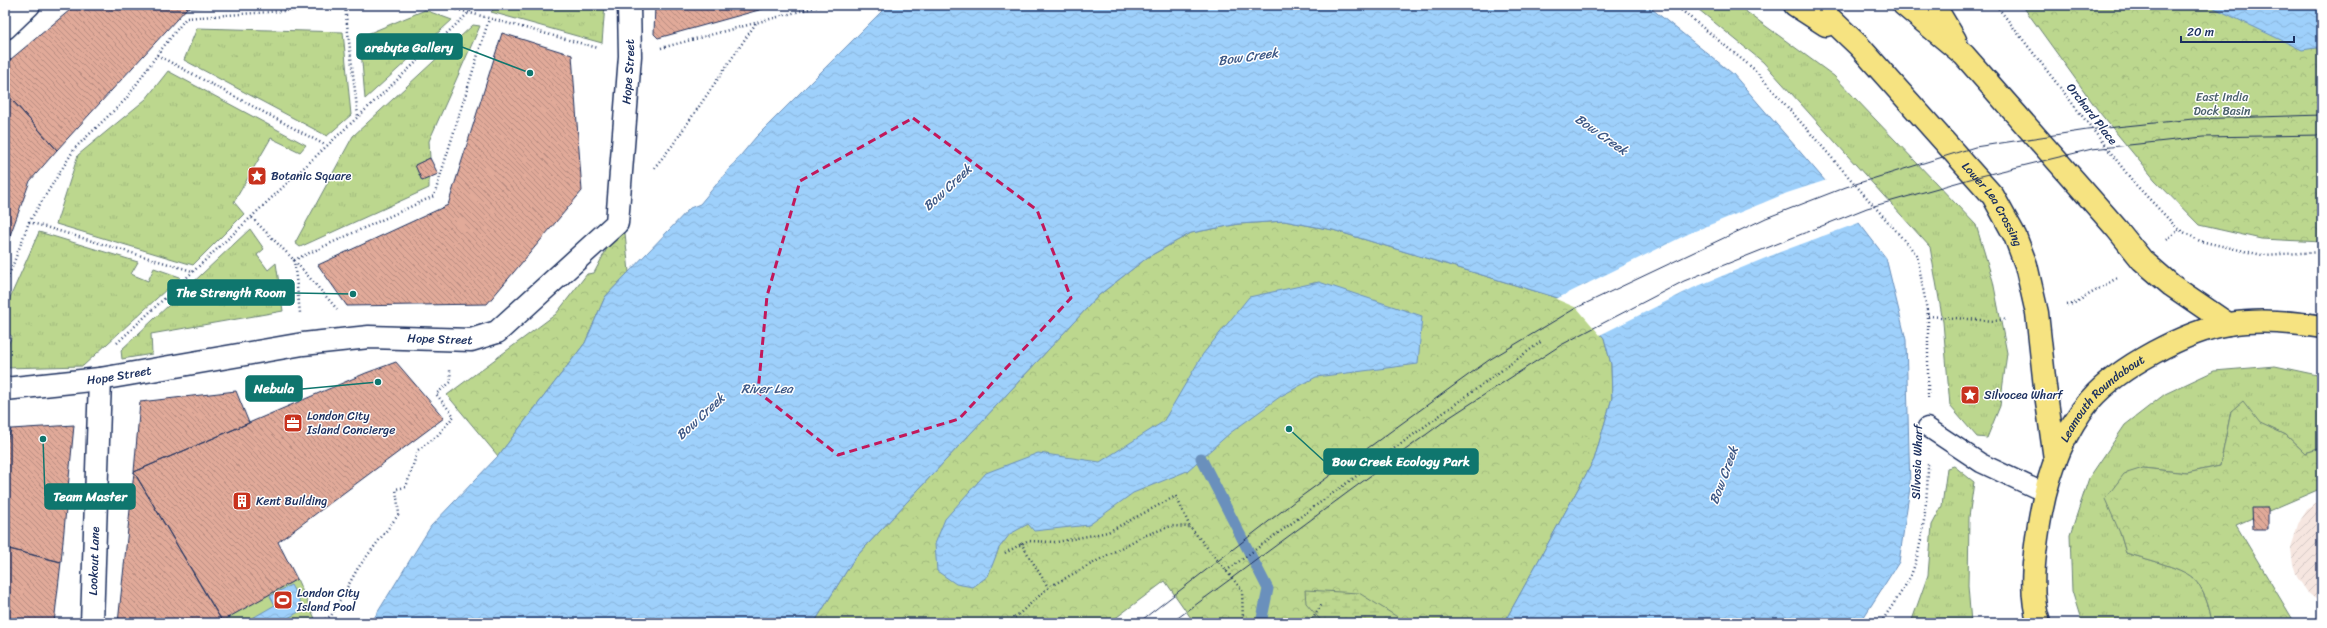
<svg xmlns="http://www.w3.org/2000/svg" width="2327" height="628" font-family="Sriracha,sans-serif">
<style>
.industrial{fill:url(#industrial-furrows)}
.grass{fill:url(#grass-tufts);stroke:#6c8376}
.forest{fill:url(#forest-crowns);stroke:#6c8376}
.wetland{fill:url(#wetland-marsh);stroke:#6c8376}
.pitch{fill:#bcd78e;stroke:#6c8376}
.water{fill:url(#water-waves);stroke:#6a90bc}
.pier{fill:#fff}
.lines{fill:none;stroke-linecap:round;stroke-linejoin:round}
.stream{stroke:#6a90bc;stroke-width:11}
.building{fill:url(#building-back-hatch);stroke:#1b2f5e}
.lane-casing{stroke:#1b2f5e;stroke-width:21}
.street-casing{stroke:#1b2f5e;stroke-width:25}
.highway-casing{stroke:#1b2f5e;stroke-width:25}
.path{stroke:#1b2f5e;stroke-width:2.5;stroke-dasharray:1 3;stroke-linecap:butt}
.lane{stroke:#fff;stroke-width:18}
.street{stroke:#fff;stroke-width:22}
.highway{stroke:#f6e381;stroke-width:22}
.tram{stroke:#1b2f5e;stroke-width:1}
.marked{fill:none;stroke:#c2185b;stroke-width:3;stroke-dasharray:8 5;stroke-linejoin:round}
.labels{text-anchor:middle;stroke-width:3;stroke-linejoin:round;paint-order:stroke}
.street-label{font-size:12px;fill:#1b2f5e;stroke:#fff}
.park-label{font-size:12px;fill:#4b616c;stroke:#fff}
.poi-label{font-size:12px;fill:#1b2f5e;stroke:#fff;text-anchor:start}
.water-label{font-size:13px;font-style:italic;fill:#3c5785;stroke:#fff}
.leader{fill:none;stroke:#0f766e;stroke-width:1.5}
.callout-dot{fill:#0f766e;stroke:#fff;stroke-width:1.5}
.callout{fill:#0f766e;stroke:#0f766e;stroke-width:1.5}
.callout-label{font-size:13px;text-anchor:middle;font-weight:bold;fill:#fff}
</style>
<defs>
<pattern id="industrial-furrows" width="10" height="10" patternUnits="userSpaceOnUse"><rect width="10" height="10" fill="#f6e6e0"/><path d="M-1 1l2-2M0 10L10 0M9 11l2-2" fill="none" stroke="#d2c6c3"/></pattern>
<pattern id="grass-tufts" width="24" height="20" patternUnits="userSpaceOnUse"><rect width="24" height="20" fill="#bcd78e"/><path d="M3 7l-1-3M5 7V3M7 7l1-3M15 17l-1-3M17 17v-4M19 17l1-3" fill="none" stroke="#a1b97d"/></pattern>
<pattern id="forest-crowns" width="20" height="18" patternUnits="userSpaceOnUse"><rect width="20" height="18" fill="#bcd78e"/><path d="M2 6a3 3 0 1 1 6 0M12 15a3 3 0 1 1 6 0" fill="none" stroke="#a1b97d"/></pattern>
<pattern id="wetland-marsh" width="20" height="14" patternUnits="userSpaceOnUse"><rect width="20" height="14" fill="#bcd78e"/><path d="M1 5h8M5 5V1M11 12h8M15 12V8" fill="none" stroke="#a1b97d"/></pattern>
<pattern id="water-waves" width="16" height="10" patternUnits="userSpaceOnUse"><rect width="16" height="10" fill="#9ed0fb"/><path d="M0 5q4-4 8 0t8 0" fill="none" stroke="#88b3da"/></pattern>
<pattern id="building-back-hatch" width="6" height="6" patternUnits="userSpaceOnUse"><rect width="6" height="6" fill="#e1aa99"/><path d="M-1 5l2 2M0 0l6 6M5-1l2 2" fill="none" stroke="#b68b80"/></pattern>
</defs>
<rect width="100%" height="100%" fill="#fff"/>
<filter id="ink" filterUnits="userSpaceOnUse"><feTurbulence type="fractalNoise" baseFrequency=".025" numOctaves="2"/><feDisplacementMap in="SourceGraphic" scale="8" xChannelSelector="R" yChannelSelector="G"/><feConvolveMatrix kernelMatrix="1 2 1 2 8 2 1 2 1" color-interpolation-filters="sRGB"/></filter>
<g filter="url(#ink)">
<path class="industrial" d="M2322,498V604L2308,593L2297,577L2293,564L2291,549L2298,524L2307,510Z"/>
<path class="grass" d="M498,5H605L602,43L491,12Z
M1693,5H1737L1834,76L1976,225L1993,281L2007,353L2000,406L1987,438L1977,437L1950,406L1943,322L1930,247L1763,62Z
M425,10L452,20L365,99L360,37Z
M473,25L480,26L429,141L430,158L415,165L422,181L429,178V188L300,247L295,243L353,136Z
M197,28L343,32L351,115L327,136L184,60Z
M168,71L306,145L300,152L271,138L234,202L244,214L193,265L56,224L78,155L146,99Z
M250,229L264,249L257,255L268,270L276,263L283,311L151,334L152,354L122,359L121,350Z
M39,232L138,262L131,274L148,281L154,268L180,277L83,366L5,368V352L12,336L5,332V309Z
M2275,366L2322,376V448L2305,453L2286,435L2231,411L2220,466L2187,473L2143,468L2120,533L2126,553C2142,558 2181,567 2193,578C2204,589 2210,608 2212,623H2082L2072,591L2070,535L2089,478L2125,425L2165,394L2214,371Z
M1954,466L1974,482L1969,517L1968,586L1971,623H1911L1928,575L1932,525L1942,506L1947,468Z"/>
<path class="forest" d="M2022,5H2322V242L2261,239L2199,225L2155,180L2100,113Z
M1284,221L1333,230L1558,298L1578,307L1604,338L1611,364L1612,398L1594,460L1504,623H1190L1193,621L1165,581L1109,623H814L854,559L1099,295L1148,257L1191,233L1239,224Z
M625,233L629,272L605,297L585,343L498,456L447,395L556,314L587,274L594,273L614,235Z
M2243,401L2260,423L2286,435L2305,453L2322,448V488L2236,525L2295,623H2212C2210,608 2204,589 2193,578C2181,567 2142,558 2126,553L2120,533L2105,499L2124,474L2143,468L2187,473L2220,466L2231,411Z"/>
<path class="wetland" d="M1305,590L1359,593L1407,623H1323L1306,603Z"/>
<path class="pitch" d="M297,579L317,623H218Z"/>
<path class="water" d="M888,5H1647L1733,74L1839,197L1886,258L1906,340L1910,488L1899,562L1860,623H1504L1594,460L1612,398L1611,364L1604,338L1578,307L1558,298L1333,230L1284,221L1239,224L1191,233L1148,257L1099,295L854,559L814,623H371L431,526L498,456L585,343L605,297L690,208L700,204L756,137Z
M2208,5H2322V47L2302,50Z
M1319,282L1422,316L1418,364L1316,377L1281,396L1230,433L1187,471L1133,493L1089,525L1034,531L1028,524L1010,534L999,548L988,576L973,587L956,584L937,571L935,544L945,519L986,473L1038,453L1100,462L1163,422L1203,354L1249,297Z
M291,585L304,609L288,618L290,623H244L275,605L270,596Z"/>
<path class="pier" d="M1827,180L1861,222L1780,252L1693,288L1600,335L1577,308L1556,299L1690,233L1787,193Z"/>
<g class="lines">
<path class="stream" d="M1201,458L1268,589L1261,623"/>
</g>
<path class="building" d="M76,5H186L187,8L57,150L5,92V64Z
M186,5H219L187,8Z
M655,5H777L658,38L654,34Z
M502,33L572,55L582,191L487,304L347,306L318,265L448,205Z
M5,92L57,150L30,181L5,249Z
M430,158L438,174L422,181L415,165Z
M396,362L444,418L278,542L297,579L222,621L134,472L366,373Z
M236,391L249,423L134,472L140,402Z
M74,425L61,562L5,548V447L11,429Z
M134,472L205,593L222,621L218,623H118Z
M2252,508H2268V529H2253Z
M5,548L61,562L54,623H5Z"/>
<g class="lines">
<defs>
<path id="lane" d="M1927,427L1981,463L2045,493"/>
<g id="street">
<path d="M5,28L29,5"/>
<path id="s1" d="M5,389L100,379L303,344L369,337L471,340L497,332L617,223L630,56L629,5"/>
<path id="s2" d="M92,623L100,379"/>
</g>
<g id="highway">
<path d="M1795,5L1826,25"/>
<path id="s3" d="M1816,5L1859,46L1993,196L2015,236L2026,265L2037,313L2045,387L2055,459"/>
<path d="M1904,5L1964,55L2117,229L2142,260L2171,285L2228,324"/>
<path d="M1934,5L1955,40"/>
<path id="s4" d="M2039,623C2029,593 2034,556 2039,524C2046,480 2061,435 2090,400C2119,367 2186,331 2229,324C2260,319 2292,322 2322,327"/>
</g>
</defs>
<use href="#lane" class="lane-casing"/>
<use href="#street" class="street-casing"/>
<use href="#highway" class="highway-casing"/>
<path class="path" d="M441,5L598,48
M1675,5L1755,70L1917,255L1928,316V399
M1996,5L2135,184L2178,229L2200,241L2262,255L2322,252
M345,7L358,116
M661,48L823,5
M157,55L325,145
M654,168L672,146L756,23
M252,218L294,260L337,309
M29,222L192,271
M2167,240L2178,229
M294,260L434,196L489,19
M294,260L300,313
M5,286L29,222L75,148L126,99L157,55L186,18L365,5
M2067,305L2073,304L2117,278
M1928,316L1994,321L2006,319
M117,343L477,5
M1021,543L1048,587
M1005,553L1027,541L1057,542L1108,532L1176,496L1190,527L1242,590L1243,623
M1226,571L1542,341
M318,623L331,616L358,568L399,514L396,489L406,487L418,450L437,436L454,416L436,394L451,382L450,370
M1009,623L1049,587L1141,537L1171,526L1190,527
M1310,623L1322,604
M1881,623C1890,608 1901,594 1909,579C1923,552 1928,493 1928,462"/>
<use href="#lane" class="lane"/>
<use href="#street" class="street"/>
<use href="#highway" class="highway"/>
<path class="tram" d="M1138,623L1295,501L1489,360L1576,308L1766,218L1846,187L1975,147L2087,130L2193,119L2322,115
M1171,623L1450,417L1561,345L1684,281L1867,208L1977,177L2092,149L2203,137L2322,135"/>
</g>
</g>
<path class="marked" d="M913,118L1037,210L1071,298L959,419L838,455L758,392L767,296L800,181Z"/>
<defs>
<symbol id="sight-square" viewBox="-11 -11 22 22"><rect x="-9" y="-9" width="18" height="18" rx="4" fill="#c8321e" stroke="#fff"/><path d="M0-6L1.8-2.2L6-1.7L2.9 1.2L3.7 5.4L0 3.3L-3.7 5.4L-2.9 1.2L-6-1.7L-1.8-2.2Z" fill="#fff"/></symbol>
<symbol id="office-square" viewBox="-11 -11 22 22"><rect x="-9" y="-9" width="18" height="18" rx="4" fill="#c8321e" stroke="#fff"/><path d="M-6-3h4V-5.5h4V-3h4V5H-6ZM-1-4.5V-3h2v-1.5ZM-6 0V1H6V0Z" fill="#fff"/></symbol>
<symbol id="building-square" viewBox="-11 -11 22 22"><rect x="-9" y="-9" width="18" height="18" rx="4" fill="#c8321e" stroke="#fff"/><path d="M-4-6H4V6H1V3H-1V6H-4ZM-2.5-4.3h1.7v1.8h-1.7ZM.8-4.3h1.7v1.8H.8ZM-2.5-1h1.7V.8h-1.7ZM.8-1h1.7V.8H.8Z" fill="#fff"/></symbol>
<symbol id="stadium-square" viewBox="-11 -11 22 22"><rect x="-9" y="-9" width="18" height="18" rx="4" fill="#c8321e" stroke="#fff"/><path d="M0-5a6.5 5 0 1 0 0 10a6.5 5 0 1 0 0-10ZM-3.5-1.8h7v3.6h-7Z" fill="#fff"/></symbol>
</defs>
<g fill-rule="evenodd">
<use href="#sight-square" x="246" y="165" width="22" height="22"/>
<use href="#sight-square" x="1959" y="384" width="22" height="22"/>
<use href="#office-square" x="282" y="412" width="22" height="22"/>
<use href="#building-square" x="231" y="490" width="22" height="22"/>
<use href="#stadium-square" x="272" y="589" width="22" height="22"/>
</g>
<g class="labels">
<g class="street-label">
<text dy="4" stroke="none"><textPath href="#s1" startOffset="811">Hope Street</textPath></text>
<text transform="translate(2092 114) rotate(52)" y="4">Orchard Place</text>
<text dy="4" stroke="none"><textPath href="#s3" startOffset="267">Lower Lea Crossing</textPath></text>
<text dy="4" stroke="none"><textPath href="#s1" startOffset="439">Hope Street</textPath></text>
<text dy="4" stroke="none"><textPath href="#s1" startOffset="115">Hope Street</textPath></text>
<text dy="4" stroke="none"><textPath href="#s4" startOffset="245">Leamouth Roundabout</textPath></text>
<text transform="translate(1917 462) rotate(-88)" y="4">Silvosia Wharf</text>
<text dy="4" stroke="none"><textPath href="#s2" startOffset="62">Lookout Lane</textPath></text>
</g>
<g class="park-label">
<text x="2222" y="101">East India<tspan x="2222" dy="14">Dock Basin</tspan></text>
</g>
<g class="poi-label">
<text x="271" y="180">Botanic Square</text>
<text x="1984" y="399">Silvocea Wharf</text>
<text x="307" y="420">London City<tspan x="307" dy="14">Island Concierge</tspan></text>
<text x="256" y="505">Kent Building</text>
<text x="297" y="597">London City<tspan x="297" dy="14">Island Pool</tspan></text>
</g>
<g class="water-label">
<text transform="translate(1248 56) rotate(-8)" y="5">Bow Creek</text>
<text transform="translate(1602 134) rotate(35)" y="5">Bow Creek</text>
<text transform="translate(947 187) rotate(-43)" y="5">Bow Creek</text>
<text x="767" y="393">River Lea</text>
<text transform="translate(700 416) rotate(-43)" y="5">Bow Creek</text>
<text transform="translate(1723 475) rotate(-70)" y="5">Bow Creek</text>
</g>
</g>
<path class="leader" d="M530 73L462 47M353 294L294 293M378 382L302 389M1289 429L1324 461M43 439L45 496"/>
<g class="callout-dot">
<circle cx="530" cy="73" r="4"/>
<circle cx="353" cy="294" r="4"/>
<circle cx="378" cy="382" r="4"/>
<circle cx="1289" cy="429" r="4"/>
<circle cx="43" cy="439" r="4"/>
</g>
<g class="callout">
<rect x="357" y="34" width="105" height="25" rx="4"/>
<rect x="168" y="280" width="126" height="25" rx="4"/>
<rect x="246" y="376" width="56" height="25" rx="4"/>
<rect x="1324" y="449" width="154" height="25" rx="4"/>
<rect x="45" y="484" width="90" height="25" rx="4"/>
</g>
<g class="callout-label">
<text x="409" y="52">arebyte Gallery</text>
<text x="231" y="297">The Strength Room</text>
<text x="274" y="393">Nebula</text>
<text x="1401" y="466">Bow Creek Ecology Park</text>
<text x="90" y="501">Team Master</text>
</g>
<rect width="2327" height="628" fill="none" stroke="#fff" stroke-width="20"/>
<rect x="10" y="10" width="2307" height="608" fill="none" stroke="#1b2f5e" stroke-width="1.5" filter="url(#ink)"/>
<path d="M2181 36v6h113v-6" fill="none" stroke="#1b2f5e" stroke-width="2"/>
<text x="2187" y="36" font-size="12" fill="#1b2f5e" stroke="#ffffff" stroke-width="3" paint-order="stroke">20 m</text>
</svg>
